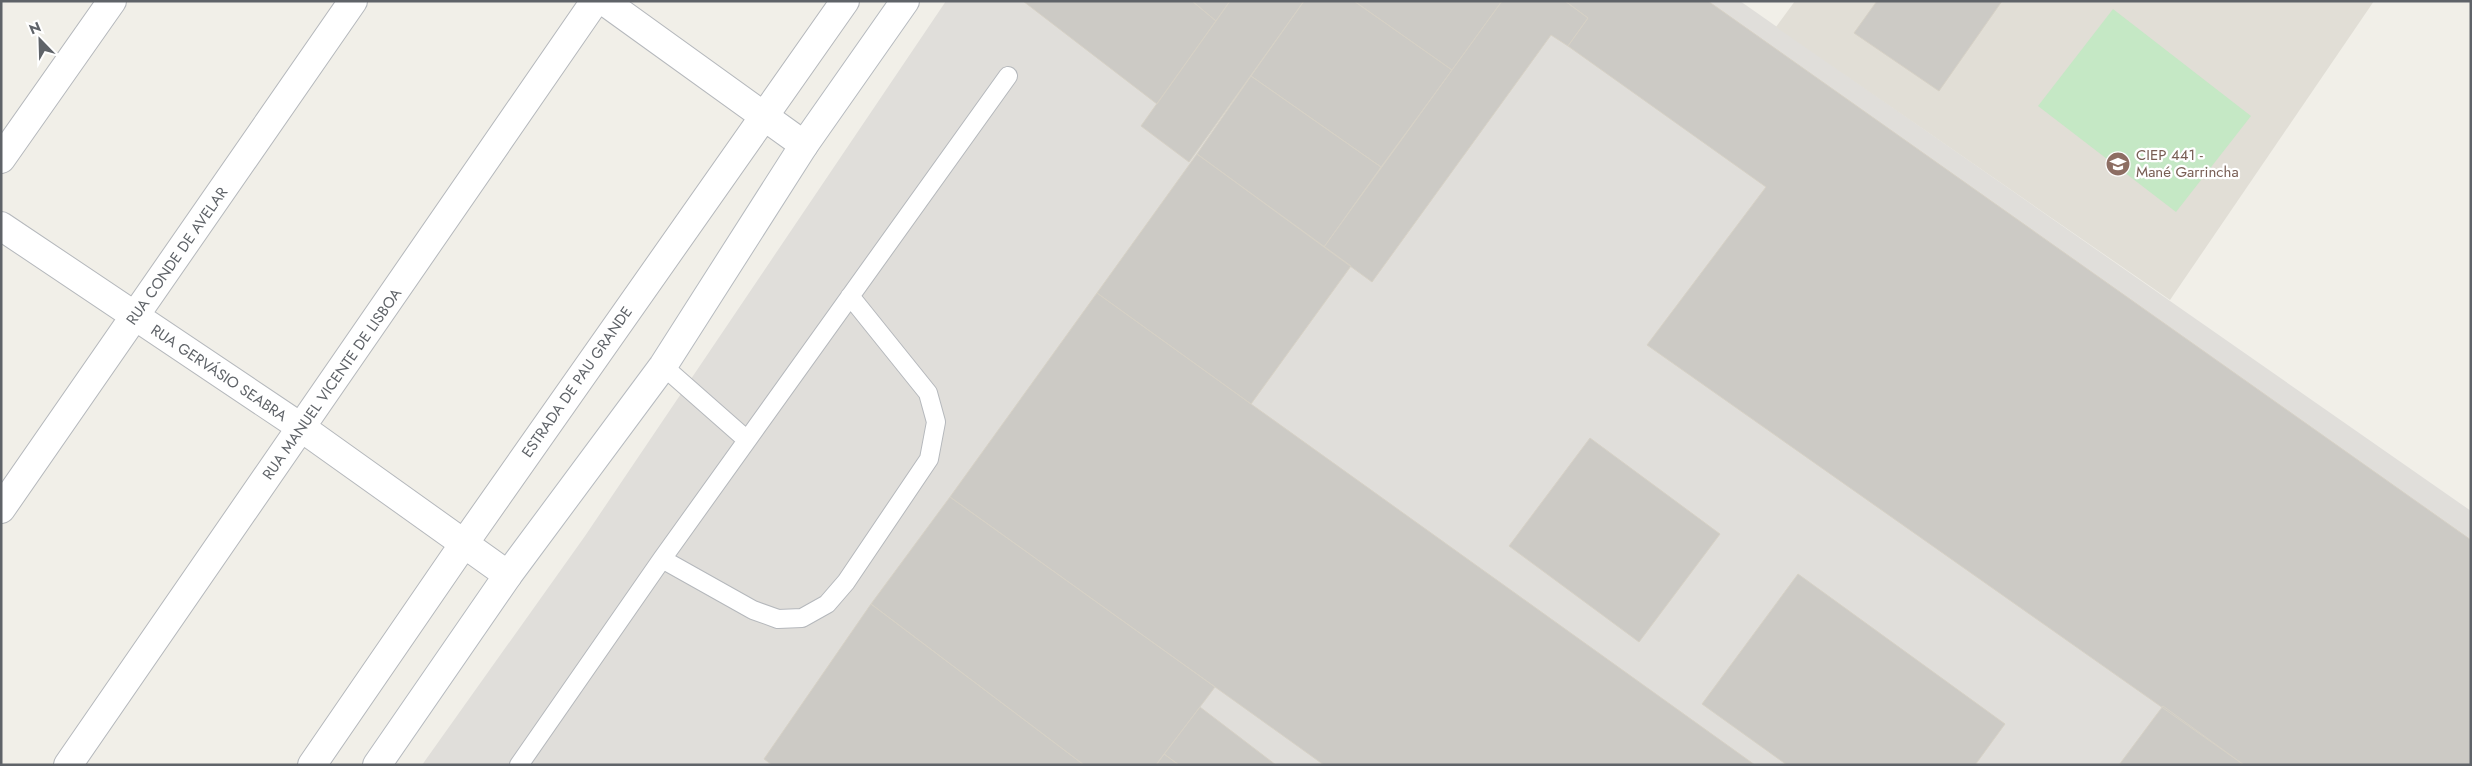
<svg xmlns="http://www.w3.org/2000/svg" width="2472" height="766" font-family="Jost,sans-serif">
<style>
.industrial{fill:#e0deda}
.education{fill:#e1ded6}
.green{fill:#c5e8c5}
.building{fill:#cccac5;stroke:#d6d1c6}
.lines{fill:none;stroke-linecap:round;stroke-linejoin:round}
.lane-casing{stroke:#b5b8bc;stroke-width:20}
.street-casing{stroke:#b5b8bc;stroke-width:30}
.secondary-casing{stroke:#b6babf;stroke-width:30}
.lane{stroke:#fff;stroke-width:18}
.street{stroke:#fff;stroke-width:28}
.secondary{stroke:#fff;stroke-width:28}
.labels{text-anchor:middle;stroke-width:4.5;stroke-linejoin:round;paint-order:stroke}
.education-label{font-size:15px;fill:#785e54;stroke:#fff;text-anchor:start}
.street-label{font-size:15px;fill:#5f6368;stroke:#fff}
</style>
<rect width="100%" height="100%" fill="#f1efe8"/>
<path class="industrial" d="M946,1H1740L2471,511V765H422L585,536Z"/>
<path class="education" d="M1795,1H2374L2170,300L1776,27Z"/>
<path class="green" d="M2113,9L2251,116L2176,212L2038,106Z"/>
<path class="building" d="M1023,1H1192L1216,21L1157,104Z
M1192,1H1230L1216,21Z
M1230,1H1304L1189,162L1141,126Z
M1304,1H1354L1452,70L1381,167L1251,76Z
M1354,1H1502L1452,70Z
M1502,1H1565L1588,18L1568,46L1551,35L1372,282L1324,247Z
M1565,1H1708L2471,540V765H2244L1647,345L1766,187L1568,46L1588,18Z
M1877,1H2002L1939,91L1854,33Z
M1251,76L1381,167L1324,247L1197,154Z
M1197,154L1351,266L1251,404L1097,293Z
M1097,293L1251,404L1755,765H1324L950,497Z
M1590,438L1720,534L1639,642L1509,546Z
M950,497L1215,687L1156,765H1084L871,604Z
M1798,574L2005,724L1975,765H1787L1702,704Z
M871,604L1084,765H772L764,759Z
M2163,706L2244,765H2119Z
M1200,707L1276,765H1179L1164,754Z
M1164,754L1179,765H1156Z"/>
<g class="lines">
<defs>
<path id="lane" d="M663,366L747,440
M662,559L753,610L778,619L802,618L827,604L846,582L929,459L936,422L928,393L850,296
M519,765L662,559L1008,76"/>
<path id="street" d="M604,1L804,145
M1,159L112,1
M1,226L302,428L508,575
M1,509L353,1
M68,765L595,1
M312,765L463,545L845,1"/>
<path id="secondary" d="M377,765L508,575L663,366L804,145L905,1"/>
</defs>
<use href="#lane" class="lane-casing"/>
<use href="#street" class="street-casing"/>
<use href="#secondary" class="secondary-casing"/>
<use href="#lane" class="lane"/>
<use href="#street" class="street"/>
<use href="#secondary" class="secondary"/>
</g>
<defs>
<symbol id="school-disc" viewBox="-11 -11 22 22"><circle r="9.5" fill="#8d6e63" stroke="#fff"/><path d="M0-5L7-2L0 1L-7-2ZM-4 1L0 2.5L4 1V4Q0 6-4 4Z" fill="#fff"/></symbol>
</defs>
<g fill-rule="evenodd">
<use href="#school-disc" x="2104" y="150" width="28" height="28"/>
</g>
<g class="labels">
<g class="education-label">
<text x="2136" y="160">CIEP 441 -<tspan x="2136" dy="17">Mané Garrincha</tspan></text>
</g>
<g class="street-label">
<text transform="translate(177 256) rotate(-55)" y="5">RUA CONDE DE AVELAR</text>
<text transform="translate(219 373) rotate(34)" y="5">RUA GERVÁSIO SEABRA</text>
<text transform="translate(577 382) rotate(-55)" y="5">ESTRADA DE PAU GRANDE</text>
<text transform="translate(332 384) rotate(-55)" y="5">RUA MANUEL VICENTE DE LISBOA</text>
</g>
</g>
<rect width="2472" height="766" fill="none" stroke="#5f6368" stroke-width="5"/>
<g transform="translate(40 40) rotate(337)" stroke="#ffffff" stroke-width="4" paint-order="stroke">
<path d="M0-4L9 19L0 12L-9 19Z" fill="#5f6368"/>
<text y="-8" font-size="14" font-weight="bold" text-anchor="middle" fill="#5f6368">N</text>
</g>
</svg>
